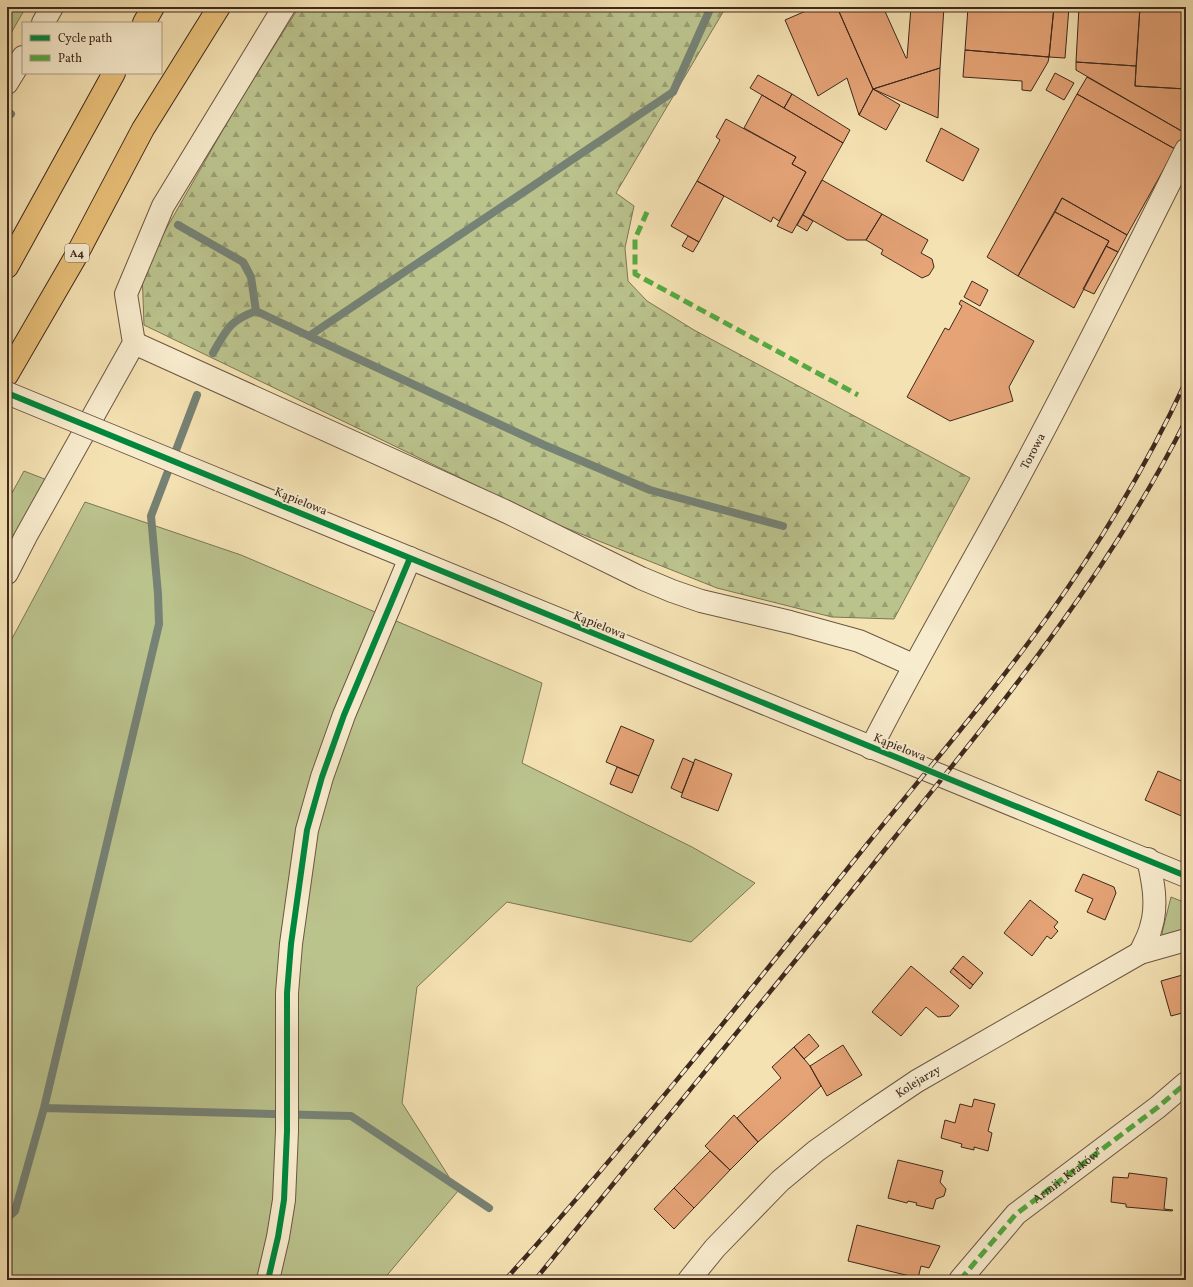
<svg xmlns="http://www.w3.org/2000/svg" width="1193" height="1287" font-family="Vollkorn,serif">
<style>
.green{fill:#bbc38d;stroke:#7c7656}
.forest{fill:url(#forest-firs);stroke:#7c7656}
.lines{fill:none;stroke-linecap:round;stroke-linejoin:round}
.stream{stroke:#768275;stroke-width:8}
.building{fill:#e5a376;stroke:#3e291e}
.minor-casing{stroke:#6c5743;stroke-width:24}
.highway-casing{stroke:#3e291e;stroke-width:24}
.minor{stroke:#f8ecce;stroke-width:22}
.highway{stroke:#eac17a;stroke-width:22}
.rail-casing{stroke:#3e291e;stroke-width:4.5}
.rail{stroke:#f8ecce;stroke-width:3;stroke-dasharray:9;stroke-linecap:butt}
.minor-bridge-casing{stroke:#6c5743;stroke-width:24;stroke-linecap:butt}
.minor-bridge{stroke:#f8ecce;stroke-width:22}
.quiet{stroke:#55ab43;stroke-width:5;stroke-dasharray:10 5;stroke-linecap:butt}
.cycleway-casing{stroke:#f8ecce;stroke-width:8}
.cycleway{stroke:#00873e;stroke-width:6}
.labels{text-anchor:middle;stroke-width:4;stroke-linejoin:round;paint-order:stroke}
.shield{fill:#f8ecce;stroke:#766453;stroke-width:1}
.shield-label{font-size:11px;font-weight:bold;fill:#3e291e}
.street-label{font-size:12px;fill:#3e291e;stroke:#f8ecce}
</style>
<defs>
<pattern id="forest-firs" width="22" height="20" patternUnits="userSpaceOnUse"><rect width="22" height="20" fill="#bbc38d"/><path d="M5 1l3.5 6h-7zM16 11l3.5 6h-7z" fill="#999e73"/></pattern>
</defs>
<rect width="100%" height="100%" fill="#f5e2b3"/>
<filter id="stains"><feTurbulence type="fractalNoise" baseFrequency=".005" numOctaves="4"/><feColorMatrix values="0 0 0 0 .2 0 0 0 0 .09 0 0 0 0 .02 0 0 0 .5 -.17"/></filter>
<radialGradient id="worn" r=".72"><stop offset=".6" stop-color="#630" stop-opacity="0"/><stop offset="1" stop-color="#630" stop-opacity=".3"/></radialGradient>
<path class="green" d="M7,7H26L7,40Z
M24,471L47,480L7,557V502Z
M85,502L241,555L542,683L522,763L692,847L755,883L691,942L507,902L417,987L402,1103L458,1191L383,1280H8L7,1278V648Z
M1171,897L1186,903V930L1164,935L1162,933Z"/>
<path class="forest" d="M299,7H726L616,193L634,206L625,248L628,281L647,301L694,330L970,478L894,619L832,617L717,588L556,524L144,325L142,271L240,100Z"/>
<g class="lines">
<path class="stream" d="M7,111L11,114
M178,225L243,262L251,277L256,311
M309,336L544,445L650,490L783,526
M213,353C227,329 229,321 256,311L309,336L673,92L711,7
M44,1108L351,1116L489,1208
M7,1218L15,1211L44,1108L159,624L158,594L151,516L197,395"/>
</g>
<path class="building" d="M815,7H837L873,89L859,115L847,78L818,96L785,20Z
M837,7H883L906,58H907L911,7H944L940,68L873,89Z
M968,7H1054L1049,57L965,50Z
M1054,7H1069L1065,58L1049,57Z
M1079,7H1140L1136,66L1076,62Z
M1140,7H1186V89L1135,86Z
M965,50L1049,57L1048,62L1031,91L1022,90V81L963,77Z
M1076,62L1136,66L1135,86L1186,89L1185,133L1076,70Z
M940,68L938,118L873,89Z
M1055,73L1074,83L1064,100L1046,90Z
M758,75L792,94L784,108L750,88Z
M1087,77L1185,133L1175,149L1077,94Z
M873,89L900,105L886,130L859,115Z
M792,94L850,130L843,143L784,108Z
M1077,94L1175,149L1127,235L1062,198L1018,276L987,257Z
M762,95L843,143L792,233L777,226L806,172L792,164L796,157L744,128Z
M726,119L796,157L792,164L806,172L779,221L773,217L771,222L697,181L720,140L716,137Z
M941,128L979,149L963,181L926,161Z
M822,180L882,214L866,240H847L803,215Z
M697,181L724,196L699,242L671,226Z
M1062,198L1127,235L1118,252L1106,246L1109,241L1055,212Z
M1055,212L1109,241L1074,308L1018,276Z
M882,214L928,240L921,253L932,259L934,267L929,275L922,278L881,254L883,250L866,240Z
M803,215L813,221L807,231L797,225Z
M688,236L699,242L693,252L682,246Z
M1106,246L1118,252L1094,294L1083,289Z
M972,281L988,290L980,306L964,297Z
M961,300L1034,341L1009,387L1013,401L950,421L907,397L945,328L949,330L962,306L959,304Z
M621,726L654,740L639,776L606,762Z
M683,758L694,763L682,793L671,788Z
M695,759L732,774L718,811L681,797Z
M617,767L639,776L632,793L610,784Z
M1158,771L1186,783V818L1145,800Z
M1083,874L1114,887L1116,893L1105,920L1087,912L1093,899L1075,891Z
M1030,900L1058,922L1054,927L1058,931L1051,939L1047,936L1032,956L1004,933Z
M963,956L983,973L973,985L953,968Z
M911,966L959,1006L950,1016L938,1017L926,1007L901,1036L872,1012Z
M953,968L973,985L970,989L950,972Z
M1186,974V1012L1171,1016L1161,981Z
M809,1034L819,1046L804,1059L794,1047Z
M843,1045L862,1075L827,1096L810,1066Z
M794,1047L810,1066L821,1086L758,1142L737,1118L781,1078L772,1067Z
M974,1099L995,1104L988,1131L992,1133L988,1151L974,1147V1150L961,1147L962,1144L941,1138L945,1120L955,1123L960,1104L972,1107Z
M734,1115L758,1142L730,1170L705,1146Z
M710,1151L730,1170L694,1208L674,1188Z
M898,1160L943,1171L940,1182L946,1189L944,1196L936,1199L933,1209L916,1205L917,1203L908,1201L907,1203L888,1198Z
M1129,1173L1167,1178L1164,1209L1173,1210L1172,1211L1126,1207V1204L1111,1202L1113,1177L1128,1178Z
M674,1188L694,1208L674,1229L654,1209Z
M857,1225L940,1246L929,1268L921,1266L918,1278L848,1261Z"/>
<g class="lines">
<defs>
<g id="minor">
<path d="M43,23L52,7"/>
<path d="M7,83L23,57"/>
<path d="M134,343L507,512L641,578L672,591L701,601L790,622L859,641L913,665"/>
<path d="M219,480L1186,876"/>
<path d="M7,573L26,536L134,343L126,294L163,206L284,7"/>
<path id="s1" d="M871,748C916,659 967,573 1014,486C1074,375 1130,262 1186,150"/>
<path d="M1140,953C1144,944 1149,936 1151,927C1158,905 1153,881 1148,859"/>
<path d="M268,1280L278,1237L284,1200L287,1131V993L291,944L307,830L322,777L344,715L410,558"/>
<path id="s2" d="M689,1280L715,1248L780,1181L816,1151L868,1114L917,1081L1140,953L1186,940"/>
<path id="s3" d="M960,1280L1016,1214L1158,1107L1186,1083"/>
</g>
<path id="highway" d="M144,23L153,7
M7,267L114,73
M7,375L76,256L143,129L219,7"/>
</defs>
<use href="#minor" class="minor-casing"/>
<use href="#highway" class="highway-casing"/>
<use href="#minor" class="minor"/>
<use href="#highway" class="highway"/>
<defs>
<path id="rail" d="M505,1280C632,1139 750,991 868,843C929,768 992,694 1048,616C1101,542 1148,463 1186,381
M535,1280C655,1132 776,986 895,837C1003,703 1108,575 1186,420"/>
</defs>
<use href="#rail" class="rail-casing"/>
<use href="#rail" class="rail"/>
<defs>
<path id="minor-bridge" d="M7,393L219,480"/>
</defs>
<use href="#minor-bridge" class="minor-bridge-casing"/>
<use href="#minor-bridge" class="minor-bridge"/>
<path class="quiet" d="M647,212L635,239V274L858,395
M960,1280L1016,1214L1158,1107L1186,1083"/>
<defs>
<path id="cycleway" d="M7,393L1186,876
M268,1280L278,1237L284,1200L287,1131V993L291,944L307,830L322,777L344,715L410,558"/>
</defs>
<use href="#cycleway" class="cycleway-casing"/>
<use href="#cycleway" class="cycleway"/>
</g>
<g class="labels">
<rect class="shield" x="65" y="244" width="24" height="18" rx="3"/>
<g class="shield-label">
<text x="77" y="257">A4</text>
</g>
<g class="street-label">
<text dy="4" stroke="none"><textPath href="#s1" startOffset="338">Torowa</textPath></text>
<text transform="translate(301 501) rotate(22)" y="4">Kąpielowa</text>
<text transform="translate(600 625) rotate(22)" y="4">Kąpielowa</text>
<text transform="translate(900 747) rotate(22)" y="4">Kąpielowa</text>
<text dy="4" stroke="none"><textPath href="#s2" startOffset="305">Kolejarzy</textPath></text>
<text dy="4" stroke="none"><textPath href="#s3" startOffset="151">Armii „Kraków”</textPath></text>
</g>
</g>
<rect width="1193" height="1287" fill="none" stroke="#f5e2b3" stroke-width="24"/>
<rect x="8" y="8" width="1177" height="1271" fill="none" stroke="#3e291e" stroke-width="2"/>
<rect x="12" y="12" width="1169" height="1263" fill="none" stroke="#3e291e"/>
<rect x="22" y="22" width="140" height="52" fill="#f8ecce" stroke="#ae9e88"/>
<rect x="30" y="35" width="20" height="6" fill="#00873e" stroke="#ae9e88"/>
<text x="58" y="42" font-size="12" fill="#3e291e">Cycle path</text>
<rect x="30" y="55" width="20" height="6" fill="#55ab43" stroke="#ae9e88"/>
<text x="58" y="62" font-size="12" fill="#3e291e">Path</text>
<rect width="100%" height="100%" filter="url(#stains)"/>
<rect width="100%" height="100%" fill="url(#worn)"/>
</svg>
